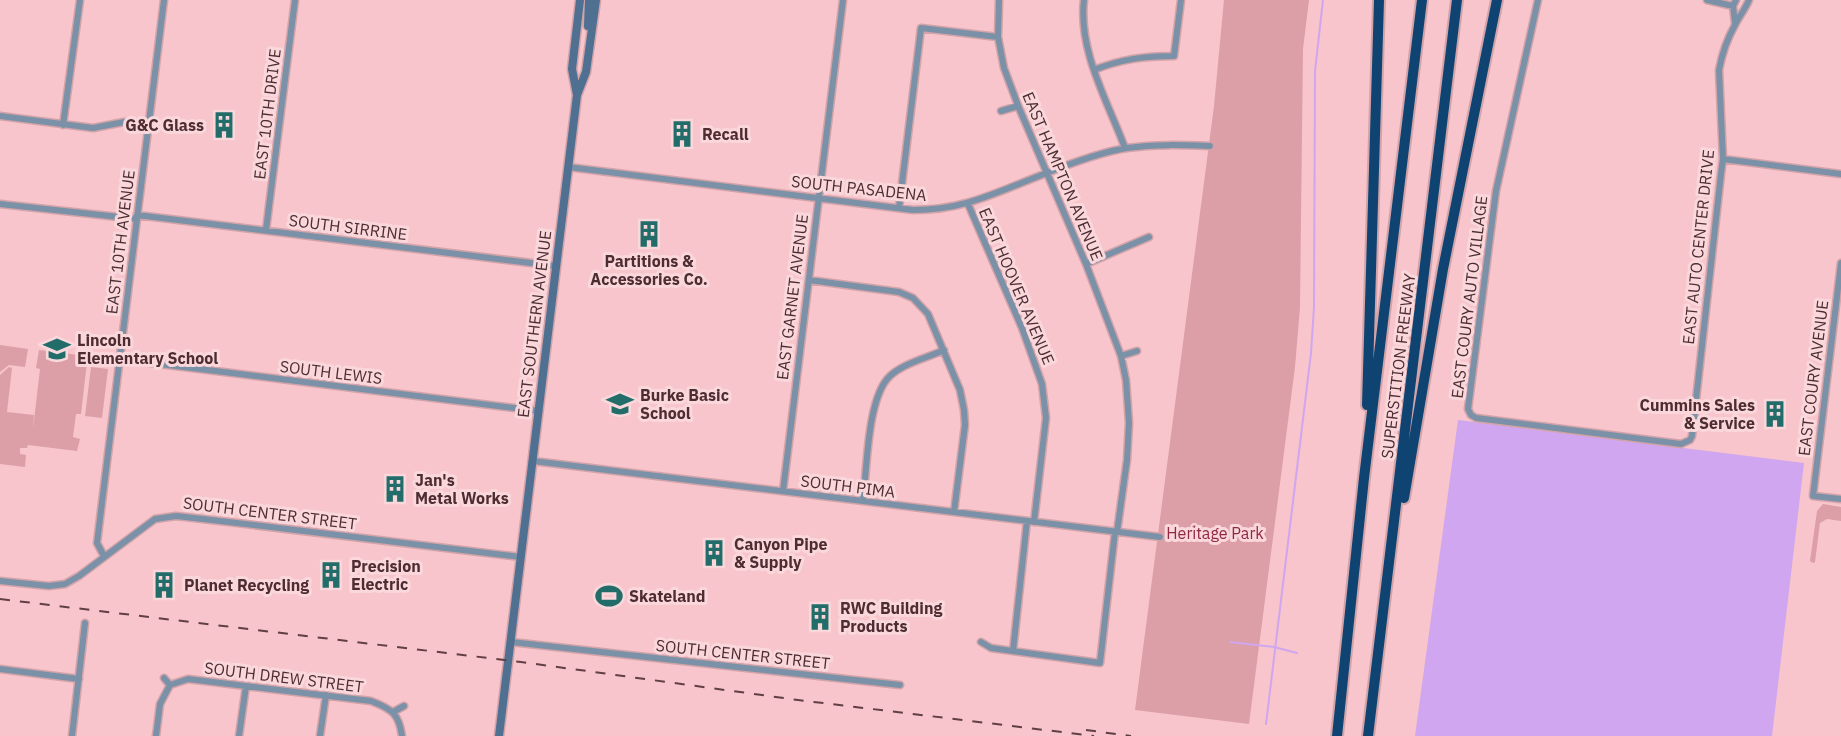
<svg xmlns="http://www.w3.org/2000/svg" width="1841" height="736" font-family="'IBM Plex Sans',sans-serif">
<style>
.green{fill:#dc9fa7}
.water{fill:#cfa6ef}
.lines{fill:none;stroke-linecap:round;stroke-linejoin:round}
.stream{stroke:#cfa6ef;stroke-width:2}
.minor-casing{stroke:#d2a4a9;stroke-width:9}
.secondary-casing{stroke:#d2a4a9;stroke-width:11}
.motorway-casing{stroke:#d2a4a9;stroke-width:14}
.minor{stroke:#7b91a8;stroke-width:6}
.secondary{stroke:#507092;stroke-width:8}
.motorway{stroke:#0f4372;stroke-width:10}
.rail{stroke:#613f44;stroke-width:2;stroke-dasharray:10 10;stroke-linecap:butt}
.labels{text-anchor:middle;stroke-width:6;stroke-linejoin:round;paint-order:stroke}
.street-label{font-size:16px;fill:#4d2d32;stroke:#f9d7db}
.poi-label{font-size:16px;font-weight:bold;fill:#4d2d32;stroke:#f9d7db;text-anchor:start}
.park-label{font-size:16px;fill:#902842;stroke:#f9d7db}
</style>
<rect width="100%" height="100%" fill="#f7c5cb"/>
<path class="green" d="M1224,0H1309L1303,49L1300,307L1295,367L1249,724L1135,710L1214,106Z
M0,345L28,349L25,367L9,365L0,372Z
M39,350L79,355L78,361L87,362L81,414H76L73,437L80,439L77,451L28,445L27,448H20V454L26,455L25,467L0,464V375L9,367L12,368L7,412L34,415L33,429L40,369L36,368Z
M91,367L108,369L102,418L85,416Z
M1823,504L1841,507V521L1827,519L1820,523L1815,562L1813,563L1810,561L1817,511Z"/>
<path class="water" d="M1458,420L1804,463L1772,736H1415Z"/>
<g class="lines">
<path class="stream" d="M1230,642L1274,647L1297,653
M1266,724L1311,353L1314,307L1315,71L1323,0"/>
<defs>
<path id="minor" d="M999,0L998,37L1004,68L1019,108L1086,264L1121,356L1126,380L1129,423L1127,460L1117,532
M1084,0C1078,51 1108,102 1125,148
M1538,0L1496,191L1468,409L1471,415L1476,418L1681,444L1690,440L1692,436L1721,174L1723,159L1719,70C1722,54 1727,39 1735,25C1739,16 1745,10 1749,0
M1707,0L1733,6
M1735,23L1733,6L1736,0
M1094,70C1121,59 1145,56 1174,56L1181,0
M1001,111L1018,106
M0,116L93,128L124,122L148,124
M63,125L80,0
M1723,159L1841,174
M568,167L913,210C965,210 997,192 1044,174C1069,164 1101,152 1127,148C1155,144 1182,145 1210,146
M0,204L137,219
M968,204L1022,328L1042,384L1046,418L1034,522
M899,208L921,28L998,37
M137,215L556,266
M266,230L295,0
M1841,263L1813,496L1841,499
M1086,264L1149,237
M809,280L899,292L913,298L928,314L960,390L964,410L965,425L954,512
M1121,356L1137,351
M119,359L539,411
M533,461L1160,537
M783,491L843,0
M863,501C867,470 867,397 890,376C904,363 927,358 944,350
M104,556L97,543L164,0
M0,581L49,586L65,584L79,576L155,519L176,516L203,519L521,557
M511,642L900,685
M981,642L991,648L1100,663L1115,532
M1013,651L1027,521
M0,669L79,679
M164,678L170,685
M170,685L188,679L371,701C392,709 399,714 402,736
M393,712L404,706
M72,736L85,623
M156,736L160,704L170,685
M239,736L246,686
M320,736L326,695"/>
<path id="secondary" d="M588,26L589,0
M577,95L572,69L580,0
M499,736L577,95L586,72L596,0"/>
<path id="motorway" d="M1367,405L1379,0
M1404,498L1443,269L1497,0
M1337,736L1364,478L1422,0
M1368,736L1457,0"/>
</defs>
<use href="#minor" class="minor-casing"/>
<use href="#secondary" class="secondary-casing"/>
<use href="#motorway" class="motorway-casing"/>
<use href="#minor" class="minor"/>
<use href="#secondary" class="secondary"/>
<use href="#motorway" class="motorway"/>
<path class="rail" d="M0,599L521,662L798,700L1094,736
M1086,730L1131,736"/>
</g>
<defs>
<symbol id="building-bare" viewBox="-9 -9 18 18"><path d="M-4-6H4V6H1V3H-1V6H-4ZM-2.5-4.3h1.7v1.8h-1.7ZM.8-4.3h1.7v1.8H.8ZM-2.5-1h1.7V.8h-1.7ZM.8-1h1.7V.8H.8Z" fill="#226d69" stroke="#f9d7db" stroke-width="2.5" paint-order="stroke"/></symbol>
<symbol id="school-bare" viewBox="-9 -9 18 18"><path d="M0-5L7-2L0 1L-7-2ZM-4 1L0 2.5L4 1V4Q0 6-4 4Z" fill="#226d69" stroke="#f9d7db" stroke-width="2.5" paint-order="stroke"/></symbol>
<symbol id="stadium-bare" viewBox="-9 -9 18 18"><path d="M0-5a6.5 5 0 1 0 0 10a6.5 5 0 1 0 0-10ZM-3.5-1.8h7v3.6h-7Z" fill="#226d69" stroke="#f9d7db" stroke-width="2.5" paint-order="stroke"/></symbol>
</defs>
<g fill-rule="evenodd">
<use href="#building-bare" x="205" y="106" width="38" height="38"/>
<use href="#building-bare" x="663" y="115" width="38" height="38"/>
<use href="#building-bare" x="630" y="215" width="38" height="38"/>
<use href="#school-bare" x="38" y="330" width="38" height="38"/>
<use href="#school-bare" x="601" y="385" width="38" height="38"/>
<use href="#building-bare" x="1756" y="395" width="38" height="38"/>
<use href="#building-bare" x="376" y="470" width="38" height="38"/>
<use href="#building-bare" x="695" y="534" width="38" height="38"/>
<use href="#building-bare" x="312" y="556" width="38" height="38"/>
<use href="#building-bare" x="145" y="566" width="38" height="38"/>
<use href="#stadium-bare" x="590" y="577" width="38" height="38"/>
<use href="#building-bare" x="801" y="598" width="38" height="38"/>
</g>
<g class="labels">
<g class="street-label">
<text transform="translate(267 114) rotate(-83)" y="6">EAST 10TH DRIVE</text>
<text transform="translate(1063 176) rotate(67)" y="6">EAST HAMPTON AVENUE</text>
<text transform="translate(859 188) rotate(6)" y="6">SOUTH PASADENA</text>
<text transform="translate(348 227) rotate(7)" y="6">SOUTH SIRRINE</text>
<text transform="translate(120 242) rotate(-83)" y="6">EAST 10TH AVENUE</text>
<text transform="translate(1698 247) rotate(-84)" y="6">EAST AUTO CENTER DRIVE</text>
<text transform="translate(1017 286) rotate(67)" y="6">EAST HOOVER AVENUE</text>
<text transform="translate(792 297) rotate(-83)" y="6">EAST GARNET AVENUE</text>
<text transform="translate(1469 297) rotate(-83)" y="6">EAST COURY AUTO VILLAGE</text>
<text transform="translate(534 324) rotate(-83)" y="6">EAST SOUTHERN AVENUE</text>
<text transform="translate(1398 366) rotate(-83)" y="6">SUPERSTITION FREEWAY</text>
<text transform="translate(331 372) rotate(7)" y="6">SOUTH LEWIS</text>
<text transform="translate(1813 378) rotate(-83)" y="6">EAST COURY AVENUE</text>
<text transform="translate(848 486) rotate(7)" y="6">SOUTH PIMA</text>
<text transform="translate(270 513) rotate(7)" y="6">SOUTH CENTER STREET</text>
<text transform="translate(743 654) rotate(6)" y="6">SOUTH CENTER STREET</text>
<text transform="translate(284 677) rotate(7)" y="6">SOUTH DREW STREET</text>
</g>
<g class="poi-label">
<text x="204" y="131" text-anchor="end">G&amp;C Glass</text>
<text x="702" y="140">Recall</text>
<text x="649" y="267" text-anchor="middle">Partitions &amp;<tspan x="649" dy="18">Accessories Co.</tspan></text>
<text x="77" y="346">Lincoln<tspan x="77" dy="18">Elementary School</tspan></text>
<text x="640" y="401">Burke Basic<tspan x="640" dy="18">School</tspan></text>
<text x="1755" y="411" text-anchor="end">Cummins Sales<tspan x="1755" dy="18">&amp; Service</tspan></text>
<text x="415" y="486">Jan's<tspan x="415" dy="18">Metal Works</tspan></text>
<text x="734" y="550">Canyon Pipe<tspan x="734" dy="18">&amp; Supply</tspan></text>
<text x="351" y="572">Precision<tspan x="351" dy="18">Electric</tspan></text>
<text x="184" y="591">Planet Recycling</text>
<text x="629" y="602">Skateland</text>
<text x="840" y="614">RWC Building<tspan x="840" dy="18">Products</tspan></text>
</g>
<g class="park-label">
<text x="1215" y="539">Heritage Park</text>
</g>
</g>
</svg>
